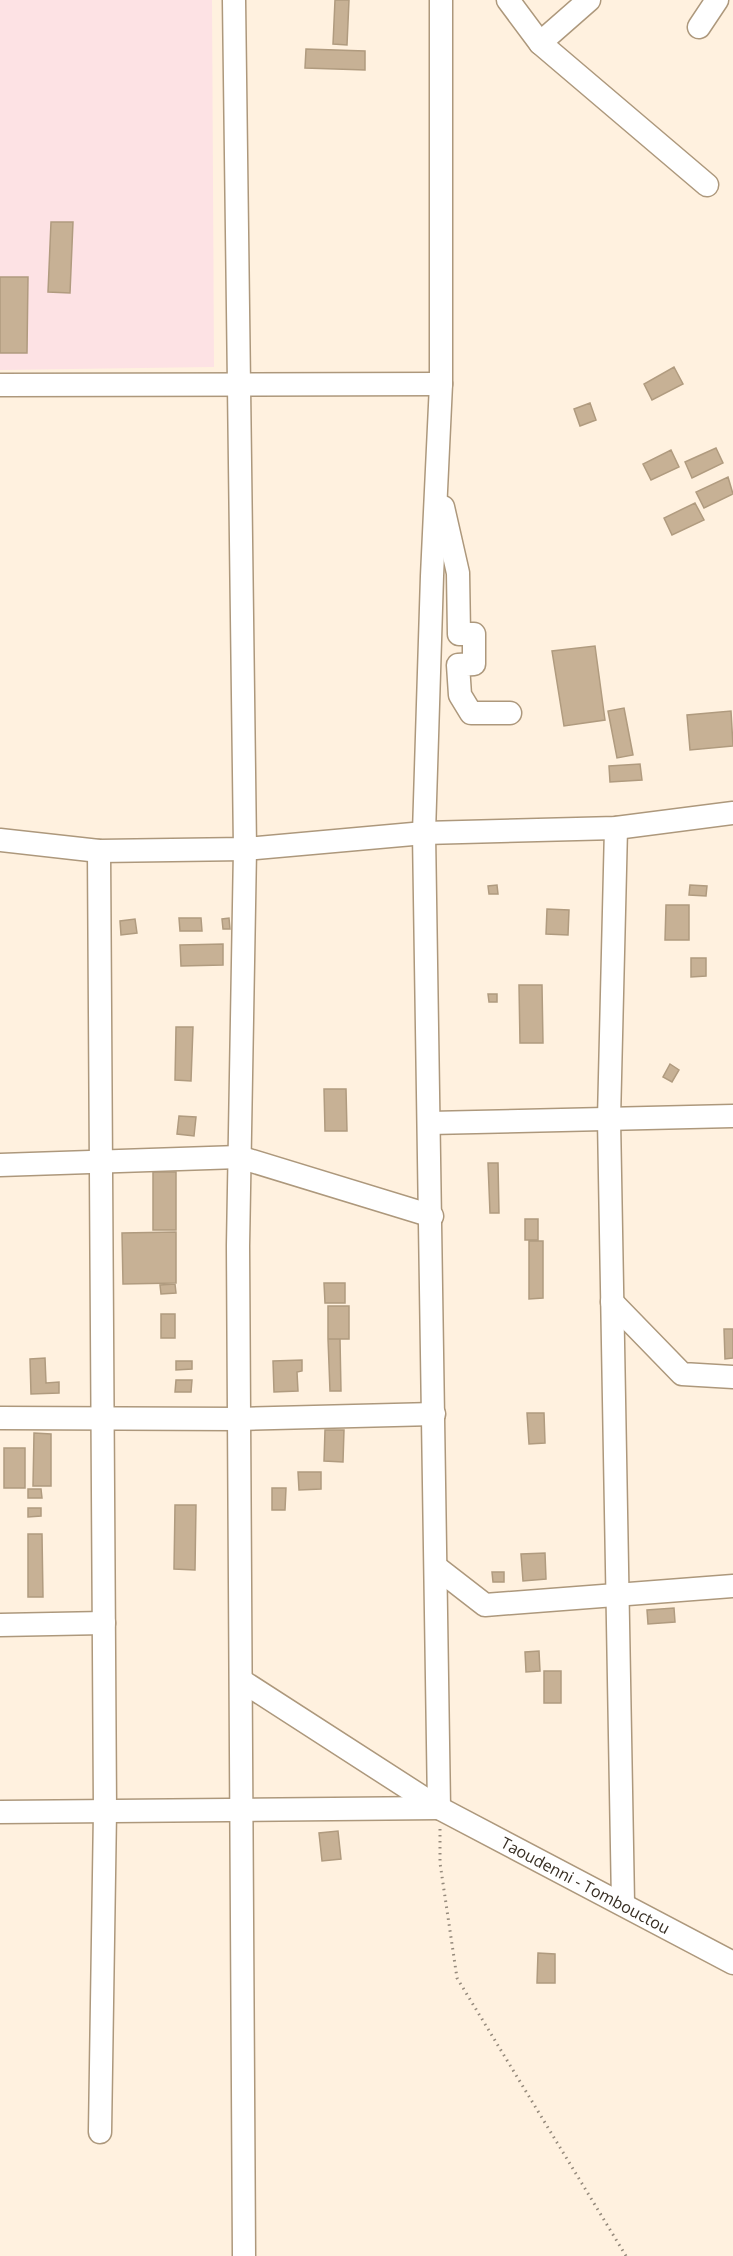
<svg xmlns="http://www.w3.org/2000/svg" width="733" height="2256" font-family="'Open Sans',sans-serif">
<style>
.education{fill:#fde2e4}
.building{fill:#c7b195;stroke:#b09b7f;stroke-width:1.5}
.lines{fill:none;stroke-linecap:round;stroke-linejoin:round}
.minor-casing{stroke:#ad987c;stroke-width:25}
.path{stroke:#958a7c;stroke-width:3;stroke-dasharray:1.5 4.5;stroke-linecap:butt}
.minor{stroke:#fff;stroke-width:22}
.labels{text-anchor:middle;stroke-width:4.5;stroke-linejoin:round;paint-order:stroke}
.street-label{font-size:16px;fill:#362d22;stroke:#fff}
</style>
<rect width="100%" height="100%" fill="#fff1df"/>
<path class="education" d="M0,0H212L214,367L0,370Z"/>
<path class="building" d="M335,0H349L347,45L333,44Z
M306,49L365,51V70L305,68Z
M51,222H73L70,293L48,292Z
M0,277H28L27,353H0Z
M674,367L683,384L652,400L644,384Z
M590,403L596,420L580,426L574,409Z
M716,448L723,463L692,478L685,462Z
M671,450L679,467L651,480L643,464Z
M728,477L733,494L704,508L696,492Z
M695,503L704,520L672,535L664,518Z
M595,646L605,720L564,726L552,651Z
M624,708L633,755L617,758L608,711Z
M731,711L733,746L690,750L687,715Z
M640,764L642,780L610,782L609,766Z
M497,885L498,894H489L488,886Z
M690,885L707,886L706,896L689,895Z
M666,905H689V940H665Z
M547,909L569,910L568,935L546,934Z
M179,918H201L202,931H180Z
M229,918L230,929H223L222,919Z
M135,919L137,933L121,935L120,921Z
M223,944V965L181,966L180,945Z
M691,958H706V976L691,977Z
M519,985H542L543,1043H520Z
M488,994H497V1002H489Z
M176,1027H193L191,1081L175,1080Z
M670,1064L679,1070L672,1082L663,1077Z
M324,1089H346L347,1131H325Z
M179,1116L196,1117L194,1136L177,1134Z
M488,1163H498L499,1213H490Z
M153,1172H176V1230H153Z
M525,1219H538V1240H525Z
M176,1232V1283L123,1284L122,1233Z
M529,1241H543V1298L529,1299Z
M324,1283H345V1303H325Z
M175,1284L176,1293L161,1294L160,1285Z
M328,1306H349V1339H328Z
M161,1314H175V1338H161Z
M724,1329H733V1358L725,1359Z
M328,1339H340L341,1391H330Z
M45,1358L46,1383L59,1382V1393L31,1394L30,1359Z
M302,1360V1371L297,1372L298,1391L274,1392L273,1361Z
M176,1361H192V1369L176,1370Z
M176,1380H192L191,1392H175Z
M527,1413H544L545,1443L529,1444Z
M325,1430H344L343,1462L324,1461Z
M34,1433L51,1434V1486H33Z
M4,1448H25V1488H4Z
M298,1472H321V1489L299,1490Z
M272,1488H286L285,1510H272Z
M28,1489H41L42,1498H28Z
M175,1505H196L195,1570L174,1569Z
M28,1508H41V1516L28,1517Z
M28,1534H42L43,1597H28Z
M545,1553L546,1579L523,1581L521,1554Z
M492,1572H504V1582H493Z
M674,1608L675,1622L648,1624L647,1610Z
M539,1651L540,1671L526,1672L525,1652Z
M544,1671H561V1703H544Z
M338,1831L341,1859L322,1861L319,1833Z
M538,1953L555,1954V1983H537Z"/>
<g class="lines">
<defs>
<g id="minor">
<path d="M234,0L245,849L238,1246L244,2256"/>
<path d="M508,0L540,43L707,185"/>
<path d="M699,27L717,0"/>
<path d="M540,43L589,0"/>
<path d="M0,385L441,384"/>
<path d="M443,507L458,573L459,634H474V664L458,665L460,695L471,713H510"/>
<path d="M616,828L609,1119L623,1903"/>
<path d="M0,840L99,851L245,849L424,833L616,828L733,813"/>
<path d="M99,851L105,1811L100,2132"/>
<path d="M430,1123L733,1116"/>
<path d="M0,1165L239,1157L432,1216"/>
<path d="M612,1302L682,1374L733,1377"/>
<path d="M0,1418L239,1419L434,1414"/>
<path d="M436,1567L485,1605L733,1586"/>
<path d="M0,1625L104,1623"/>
<path id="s1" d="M242,1681L439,1808L733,1963"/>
<path d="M439,1808L424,833L432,576L441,384V0"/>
<path d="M0,1812L439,1808"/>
</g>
</defs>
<use href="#minor" class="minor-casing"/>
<path class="path" d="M440,1829V1863L457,1978L626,2256"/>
<use href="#minor" class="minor"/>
</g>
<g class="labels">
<g class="street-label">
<text dy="6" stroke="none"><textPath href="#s1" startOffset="400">Taoudenni - Tombouctou</textPath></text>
</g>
</g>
</svg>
